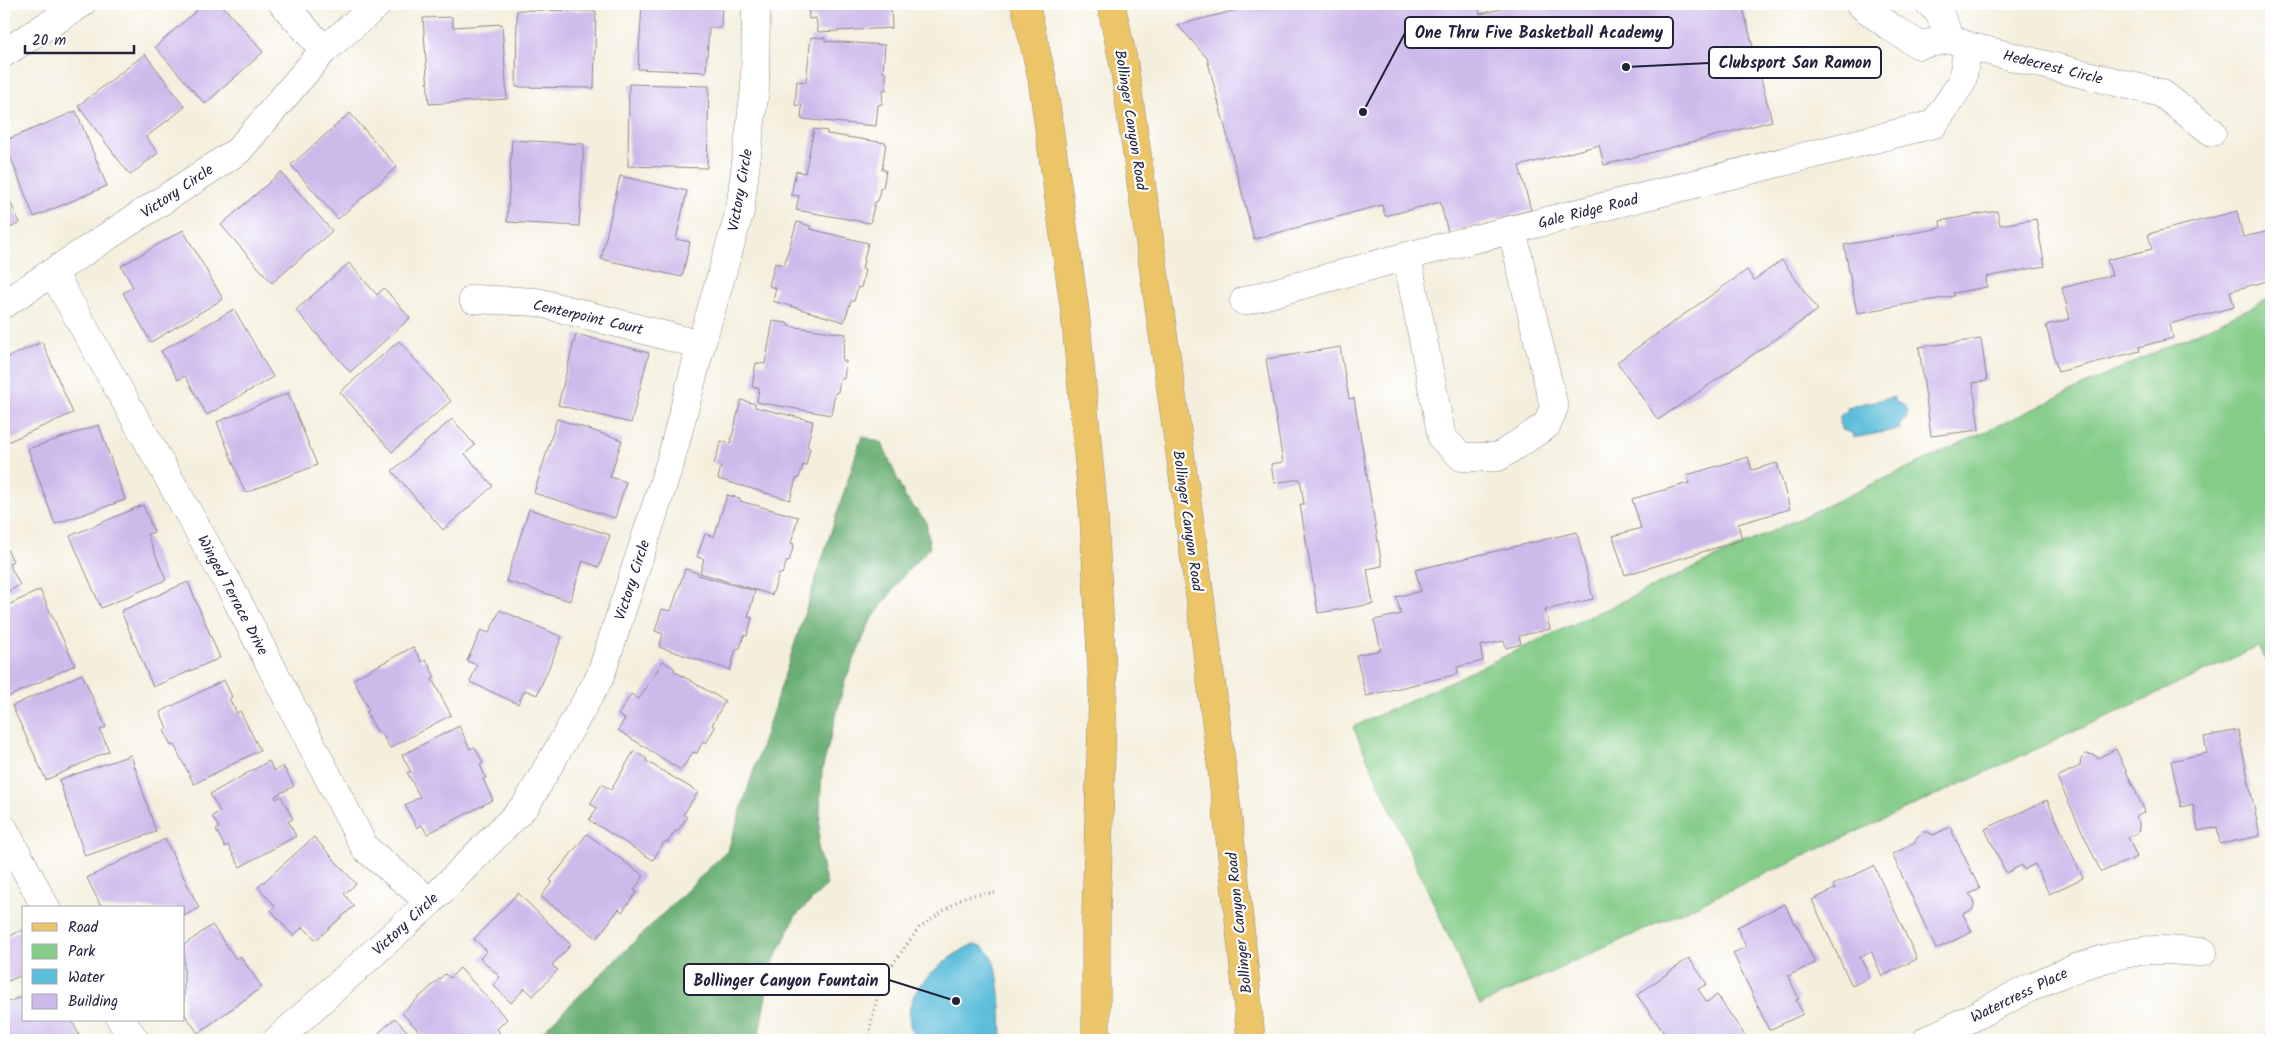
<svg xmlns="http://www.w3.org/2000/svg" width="2275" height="1044" font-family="Kalam,sans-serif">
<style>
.green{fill:#84cc88;stroke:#537762}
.forest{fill:#6bb074;stroke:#466958}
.water{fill:#5cbdda;stroke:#3f708a}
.building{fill:#cdbaeb}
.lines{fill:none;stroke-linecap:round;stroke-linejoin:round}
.minor-casing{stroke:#8b888c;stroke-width:29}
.major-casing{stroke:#8b888c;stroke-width:29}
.path{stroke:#8b888c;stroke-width:3;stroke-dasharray:1 4;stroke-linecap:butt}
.minor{stroke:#fff;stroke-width:28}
.major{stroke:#edc569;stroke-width:28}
.labels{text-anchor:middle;stroke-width:4.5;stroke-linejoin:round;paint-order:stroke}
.street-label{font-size:15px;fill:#22223b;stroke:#fff}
.leader{fill:none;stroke:#22223b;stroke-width:2}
.callout-dot{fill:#22223b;stroke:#fff;stroke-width:2}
.callout{fill:#fff;stroke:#22223b;stroke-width:2}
.callout-label{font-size:16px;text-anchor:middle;font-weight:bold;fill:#22223b}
</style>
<rect width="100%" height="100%" fill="#fff"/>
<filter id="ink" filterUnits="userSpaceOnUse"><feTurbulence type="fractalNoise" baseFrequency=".02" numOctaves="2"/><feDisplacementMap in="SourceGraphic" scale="10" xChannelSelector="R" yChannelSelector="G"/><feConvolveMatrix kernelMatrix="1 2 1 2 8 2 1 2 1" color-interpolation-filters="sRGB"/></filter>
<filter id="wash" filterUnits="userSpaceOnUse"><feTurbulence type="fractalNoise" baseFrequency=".0096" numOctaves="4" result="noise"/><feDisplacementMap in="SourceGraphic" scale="20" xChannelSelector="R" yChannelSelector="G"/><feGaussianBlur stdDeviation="1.12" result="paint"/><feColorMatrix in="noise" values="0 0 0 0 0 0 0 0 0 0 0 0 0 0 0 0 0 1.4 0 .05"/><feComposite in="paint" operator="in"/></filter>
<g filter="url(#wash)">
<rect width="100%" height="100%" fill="#f4efdd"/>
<path class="green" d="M2271,298V667L2258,647L1480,1005L1353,727Z"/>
<path class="forest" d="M862,436L882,443L905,497L926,521L930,547L903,576L870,622L845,681L822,770L818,850L827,885L795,917L771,967L758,1040H534L728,850Z"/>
<path class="water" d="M1894,397V401L1905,406L1908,411L1905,420L1899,425L1900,429L1853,438L1852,433L1842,430L1839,423L1840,416L1848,410L1847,407Z
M972,945C975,945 980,945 983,947C1003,961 1001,1018 1002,1040H914C903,1008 912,990 936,969C948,959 958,951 972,945Z"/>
<g id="blocks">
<path class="building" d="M204,4H221L263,52L205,104L155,47Z
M642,4H722L721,28H709L706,72L638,69Z
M808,4H896L891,6L892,28L818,32L816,18L809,19Z
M1260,4H1477L1480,14L1501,9L1500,4H1742L1772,121L1604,165L1599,145L1519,166L1531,210L1448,232L1440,202L1385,216L1382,205L1254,239L1207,58L1178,25Z
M517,10L596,11L594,88L516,87Z
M452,17L453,27L502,24L507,99L429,104L423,18Z
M811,37L825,38V41L885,45L883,72H886V90H883L882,104L878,105L876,126L801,119L802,106L795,105L797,81L806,82Z
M145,54L185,107L146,137L158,153L130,175L78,106Z
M629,84L709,86L707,168L628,166Z
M76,111L107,186L34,217L4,141Z
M350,113L397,167L338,219L291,165Z
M814,129L827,131V134L886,143L882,170H886L883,188H880L878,201L875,202L870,223L796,210L799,196L791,195L796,171L805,173Z
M512,140L584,144L579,226L507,222Z
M281,172L332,231L272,283L221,225Z
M620,176L687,191L676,239L690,242L682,277L601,259Z
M4,189L20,223L4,231Z
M1997,211L2000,225L2036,219L2045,266L1986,277L1987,287L1953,293L1954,296L1857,313L1844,245L1941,228L1940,221Z
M2237,211L2243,237L2270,231L2271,280L2230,291L2234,307L2170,324L2173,338L2139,347L2140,351L2058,372L2046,325L2070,319L2062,288L2112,275L2107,260L2152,249L2148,234Z
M797,222L810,226V229L868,243L862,269L865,270L861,288L858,287L854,301H851L844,322L773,301L776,288L769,286L775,263L784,265Z
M183,230L223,299L151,342L123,293L133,287L121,266Z
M1782,260L1818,310L1658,420L1617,362L1747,270L1754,280Z
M349,263L377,295L384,288L410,318L350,372L296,310Z
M234,309L273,377L207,415L185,376L178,380L161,351Z
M773,321L787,323L788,326L846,334L842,361H846L844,379H840L838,392L835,393L831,415L757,402L759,388L752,387L756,363L765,364Z
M576,334L649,353L631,423L558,405Z
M1981,339L1987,381L1973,383L1979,430L1931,436L1919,347Z
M399,341L451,401L392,452L340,392Z
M42,342L73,413L5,443L4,359Z
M1340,347L1349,399L1354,398L1382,566L1367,569L1373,604L1318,613L1300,504H1304L1300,479L1274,483L1271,464L1283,462L1266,359Z
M288,393L317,465L245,493L217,422Z
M741,400L755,404V407L813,421L807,447L810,448L806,466L803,465L799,478L796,479L790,500L718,479L721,466L714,464L721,441L730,444Z
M452,419L475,445L465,454L493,486L443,530L392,471Z
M557,419L622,440L610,477L626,482L615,518L534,493Z
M99,425L125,500L55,524L28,449Z
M1748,457L1752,470L1777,463L1790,509L1738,524L1742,540L1625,575L1613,536L1641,528L1632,499L1689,483L1687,475Z
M727,495L740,498V501L798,517L791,543L794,544L789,562L787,561L782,574H779L772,595L700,573L704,559L697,557L705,534L714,537Z
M143,505L154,532L147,534L166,580L101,608L70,536Z
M529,509L610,535L599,567L583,561L570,601L506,581Z
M1577,532L1593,599L1545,610L1550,629L1519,636L1521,644L1506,648L1504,641L1480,646L1483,661L1457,667L1458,674L1366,696L1356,655L1381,650L1374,620L1401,614L1396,597L1421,591L1415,570Z
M4,544L13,561L9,564L20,585L4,594Z
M685,569L698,573V575L755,591L748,617L752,618L747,636L744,635L740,648L736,649L730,670L659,647L663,634L655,631L662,609L671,611Z
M188,582L220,658L153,687L121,611Z
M40,590L75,665L4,699V607Z
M500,610L562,637L537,695L525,690L518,704L470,682L477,665L467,661L481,630L489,633Z
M413,647L422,662L426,660L435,677L432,679L451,715L390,748L381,732L378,733L366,712L369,710L353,679Z
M663,661L675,669L674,671L725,701L712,725L715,727L706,743L703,741L697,753L693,752L681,770L618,730L625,719L618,715L631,694L639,699Z
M82,674L106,727L100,730L109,751L46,780L12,706Z
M224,680L232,697L229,699L237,713L240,711L260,750L194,784L174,745L171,746L164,730L167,728L160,712Z
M459,726L470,749L475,747L483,763L480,765L486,778L483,779L493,800L427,834L422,825L417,828L405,805L420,797L407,772H411L402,755Z
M2238,730L2260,836L2220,844L2217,827L2198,831L2193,804L2181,807L2171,761L2207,753L2204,737Z
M2116,749L2145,812L2135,817L2139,822V829L2137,833L2128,837L2137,857L2101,872L2057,777L2080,766L2081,759L2086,754L2094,755L2098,758Z
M634,751L647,759L646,761L698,792L683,815L687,817L677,832L675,831L668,842H664L653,860L589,820L597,808L590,804L602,784L611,790Z
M131,755L156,832L85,856L59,780Z
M269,761L274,771L283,766L294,786L275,796L276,799L281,796L293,819L288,821L296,836L240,867L228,845L225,847L216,830L219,828L212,816L220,812L210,794Z
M2047,800L2083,878L2049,894L2035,864L2024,870L2022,865L2006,873L1985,829Z
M1950,827L1980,889L1969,894L1974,899V906L1972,910L1963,914L1972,932L1936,949L1892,854L1915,843L1916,838L1922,832H1928L1933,835Z
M587,834L644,876L634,890L637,892L622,912L619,909L597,938L541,897L552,882L550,880Z
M314,837L356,884L344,894L354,906L316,940L303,927L293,936L271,910L275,906L258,887Z
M165,839L199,908L184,916V908H102L87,878Z
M1874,866L1917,959L1882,976L1871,951L1860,957L1870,977L1852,986L1812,900L1835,889L1833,885Z
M518,893L571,945L552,965L558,970L533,996L525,988L511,1003L493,985L500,977L480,958L487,951L474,939Z
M1785,904L1794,924L1796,923L1815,963L1788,976L1799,999L1796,1000L1803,1014L1769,1030L1733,953L1746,947L1737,927Z
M212,925L236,959L240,956L262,987L198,1033L184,1013V945Z
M22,930L24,935V974L4,983V933L6,938Z
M1689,958L1707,984L1698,989L1707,1002L1717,995L1748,1040H1700L1697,1036L1692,1040H1669L1637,995Z
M460,968L507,1019L497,1029L500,1032L490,1040H427L402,1013L445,974L450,978Z
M24,995V1020H72L81,1040H4V1004Z
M395,1018L415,1040H371Z
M2271,1032V1040H2255Z"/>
</g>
</g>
<g filter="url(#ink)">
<use href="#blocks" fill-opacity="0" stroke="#8b888c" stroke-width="1"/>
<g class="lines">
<defs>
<path id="minor" d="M283,4L324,50
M1860,4L1890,27L1919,45L1951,39L1968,46L2161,93L2212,132
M1930,4L1938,11L1951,39
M4,53L81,4
M1407,256L1442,438L1462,457H1498L1547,425L1554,407L1512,230
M53,273L229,585L365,848L430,902
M473,299L537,302L701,345
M1244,301L1407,256L1934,124L1962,82L1968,46
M4,304L238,151L324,50L378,4
M4,829L46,908
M121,1020L135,1040
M277,1040L430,902L526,805L600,677L670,463L701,345L740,211L755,88L756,4
M1927,1040C1998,1007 2062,962 2142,951C2161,948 2184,952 2203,952"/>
<path id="major" d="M1025,4L1042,78L1075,312L1094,517L1103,690L1096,914V1040
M1111,4L1124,65C1171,390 1221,714 1251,1040"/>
</defs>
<use href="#minor" class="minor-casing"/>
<use href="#major" class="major-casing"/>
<path class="path" d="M871,1040L870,1028L875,1006L886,973L919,928L962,898L972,895L997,893"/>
<use href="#minor" class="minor"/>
<use href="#major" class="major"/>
</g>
</g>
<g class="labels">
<g class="street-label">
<text transform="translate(2053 67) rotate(14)" y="5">Hedecrest Circle</text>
<text transform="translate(1131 120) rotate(81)" y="5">Bollinger Canyon Road</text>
<text transform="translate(740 190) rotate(-80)" y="5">Victory Circle</text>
<text transform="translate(177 191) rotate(-34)" y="5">Victory Circle</text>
<text transform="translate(1588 211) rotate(-14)" y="5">Gale Ridge Road</text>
<text transform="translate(588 317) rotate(13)" y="5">Centerpoint Court</text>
<text transform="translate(1188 521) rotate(82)" y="5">Bollinger Canyon Road</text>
<text transform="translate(632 580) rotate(-72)" y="5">Victory Circle</text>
<text transform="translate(233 595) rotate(62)" y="5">Winged Terrace Drive</text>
<text transform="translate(1239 923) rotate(-96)" y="5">Bollinger Canyon Road</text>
<text transform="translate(405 924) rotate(-43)" y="5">Victory Circle</text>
<text transform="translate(2019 995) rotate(-26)" y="5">Watercress Place</text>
</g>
</g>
<path class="leader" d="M1363 112L1405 33M1626 67L1709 63M956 1001L889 980"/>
<g class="callout-dot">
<circle cx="1363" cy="112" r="5"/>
<circle cx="1626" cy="67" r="5"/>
<circle cx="956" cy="1001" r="5"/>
</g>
<g class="callout">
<rect x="1405" y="17" width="268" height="31" rx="5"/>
<rect x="1709" y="47" width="172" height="31" rx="5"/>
<rect x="684" y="964" width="205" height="31" rx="5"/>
</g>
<g class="callout-label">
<text x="1539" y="38">One Thru Five Basketball Academy</text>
<text x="1795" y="68">Clubsport San Ramon</text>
<text x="786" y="986">Bollinger Canyon Fountain</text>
</g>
<rect width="2275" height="1044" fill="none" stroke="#fff" stroke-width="20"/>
<rect x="22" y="906" width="162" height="115" fill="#ffffff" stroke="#a7a7b1"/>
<rect x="32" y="923" width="25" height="8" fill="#edc569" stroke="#a7a7b1"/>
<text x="68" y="932" font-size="15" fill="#22223b">Road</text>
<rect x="32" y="944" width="25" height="15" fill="#84cc88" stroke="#a7a7b1"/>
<text x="68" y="956" font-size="15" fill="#22223b">Park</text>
<rect x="32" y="969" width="25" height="15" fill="#5cbdda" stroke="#a7a7b1"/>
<text x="68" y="982" font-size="15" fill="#22223b">Water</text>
<rect x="32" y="994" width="25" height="15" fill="#cdbaeb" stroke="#a7a7b1"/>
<text x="68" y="1006" font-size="15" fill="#22223b">Building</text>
<path d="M25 45v8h109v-8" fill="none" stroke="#22223b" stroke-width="2.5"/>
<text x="32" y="45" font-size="15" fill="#22223b" stroke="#ffffff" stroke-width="4" paint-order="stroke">20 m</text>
</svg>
